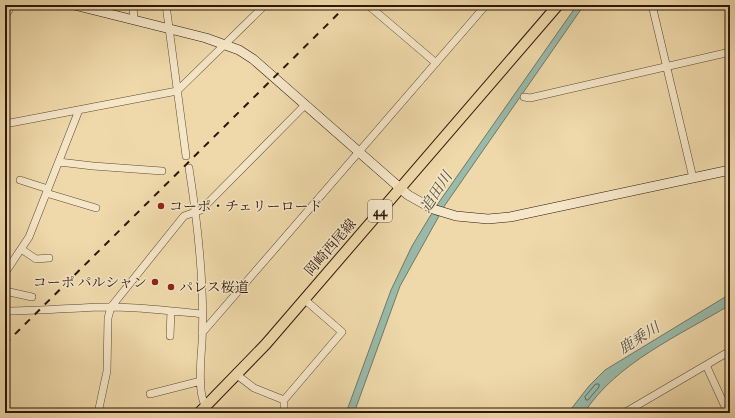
<svg xmlns="http://www.w3.org/2000/svg" width="735" height="418" font-family="'IM FELL Double Pica','Noto Serif JP',serif">
<style>
.water{fill:#9abaaa;stroke:#6e7969}
.lines{fill:none;stroke-linecap:round;stroke-linejoin:round}
.shore{stroke:#626858;stroke-width:1}
.street-casing{stroke:#5c4830;stroke-width:8}
.secondary-casing{stroke:#2b1707;stroke-width:10}
.primary-casing{stroke:#2b1707;stroke-width:12}
.street{stroke:#f5e6c8;stroke-width:7}
.secondary{stroke:#f5e6c8;stroke-width:9}
.primary{stroke:#efd9aa;stroke-width:10}
.rail{stroke:#2b1707;stroke-width:2;stroke-dasharray:7 7;stroke-linecap:butt}
.poi-dot{fill:#8f2418;stroke:#f5e6c8;stroke-width:1.5}
.labels{text-anchor:middle;stroke-width:3;stroke-linejoin:round;paint-order:stroke}
.shield{fill:#f5e6c8;stroke:#685541;stroke-width:1}
.shield-label{font-size:13px;font-weight:bold;fill:#2b1707}
.poi-label{font-size:14px;fill:#2b1707;stroke:#f5e6c8;text-anchor:start}
.street-label{font-size:14px;fill:#2b1707;stroke:#f5e6c8}
.water-label{font-size:15px;font-style:italic;fill:#525040;stroke:#f5e6c8}
</style>
<rect width="100%" height="100%" fill="#efd9aa"/>
<filter id="stains"><feTurbulence type="fractalNoise" baseFrequency=".005" numOctaves="4"/><feColorMatrix values="0 0 0 0 .2 0 0 0 0 .09 0 0 0 0 .02 0 0 0 .5 -.17"/></filter>
<radialGradient id="worn" r=".72"><stop offset=".6" stop-color="#630" stop-opacity="0"/><stop offset="1" stop-color="#630" stop-opacity=".3"/></radialGradient>
<path class="water" d="M577,5H584L443,208L437,205Z
M432,213L439,216L400,286L354,413H346L391,290L412,246Z
M730,294V305C680,335 616,363 584,413H568L589,386L605,370Z"/>
<g class="lines">
<path class="shore" d="M596,384H599V387L588,400H586L585,397Z"/>
<defs>
<path id="street" d="M133,5L134,20
M166,5L186,156
M368,5L436,63
M652,5L693,178
M5,16L12,5
M524,97L530,98L730,52
M5,124L177,91L265,5
M59,162L93,166L162,171
M189,168C198,225 205,285 202,343C201,357 197,395 206,406
M20,180L48,189
M46,193L96,208
M21,249L36,259L49,258
M5,273L29,237L79,110
M5,291L32,297
M5,311C31,311 55,309 81,308C121,305 163,310 203,314
M202,333L486,5
M170,336L171,311
M706,365L728,413
M237,375L254,388L284,400
M150,394L201,381
M98,413L107,371L108,318L111,307L184,216L201,210L305,105
M284,413V400L342,332L304,299
M624,413L730,351"/>
<path id="secondary" d="M74,5L206,38L239,50L253,59L408,195L433,209L456,216L488,219L510,217L730,170"/>
<path id="primary" d="M199,413L266,344L558,5"/>
</defs>
<use href="#street" class="street-casing"/>
<use href="#secondary" class="secondary-casing"/>
<use href="#primary" class="primary-casing"/>
<use href="#street" class="street"/>
<use href="#secondary" class="secondary"/>
<use href="#primary" class="primary"/>
<path class="rail" d="M5,344L347,5"/>
</g>
<g class="poi-dot">
<circle cx="161" cy="206" r="4"/>
<circle cx="155" cy="282" r="4"/>
<circle cx="171" cy="287" r="4"/>
</g>
<g class="labels">
<rect class="shield" x="368" y="200" width="24" height="22" rx="3"/>
<g class="shield-label">
<text x="380" y="216">44</text>
</g>
<g class="poi-label">
<text x="169" y="211">コーポ・チェリーロード</text>
<text x="147" y="287" text-anchor="end">コーポ パルシャン</text>
<text x="179" y="292">パレス桜道</text>
</g>
<g class="street-label">
<text transform="translate(330 247) rotate(-49)" y="5">岡崎西尾線</text>
</g>
<g class="water-label">
<text transform="translate(436 192) rotate(-57)" y="5">追田川</text>
<text transform="translate(639 338) rotate(-32)" y="5">鹿乗川</text>
</g>
</g>
<rect width="735" height="418" fill="none" stroke="#efd9aa" stroke-width="20"/>
<rect x="6" y="6" width="723" height="406" fill="none" stroke="#2b1707" stroke-width="2"/>
<rect x="10" y="10" width="715" height="398" fill="none" stroke="#2b1707"/>
<rect width="100%" height="100%" filter="url(#stains)"/>
<rect width="100%" height="100%" fill="url(#worn)"/>
</svg>
